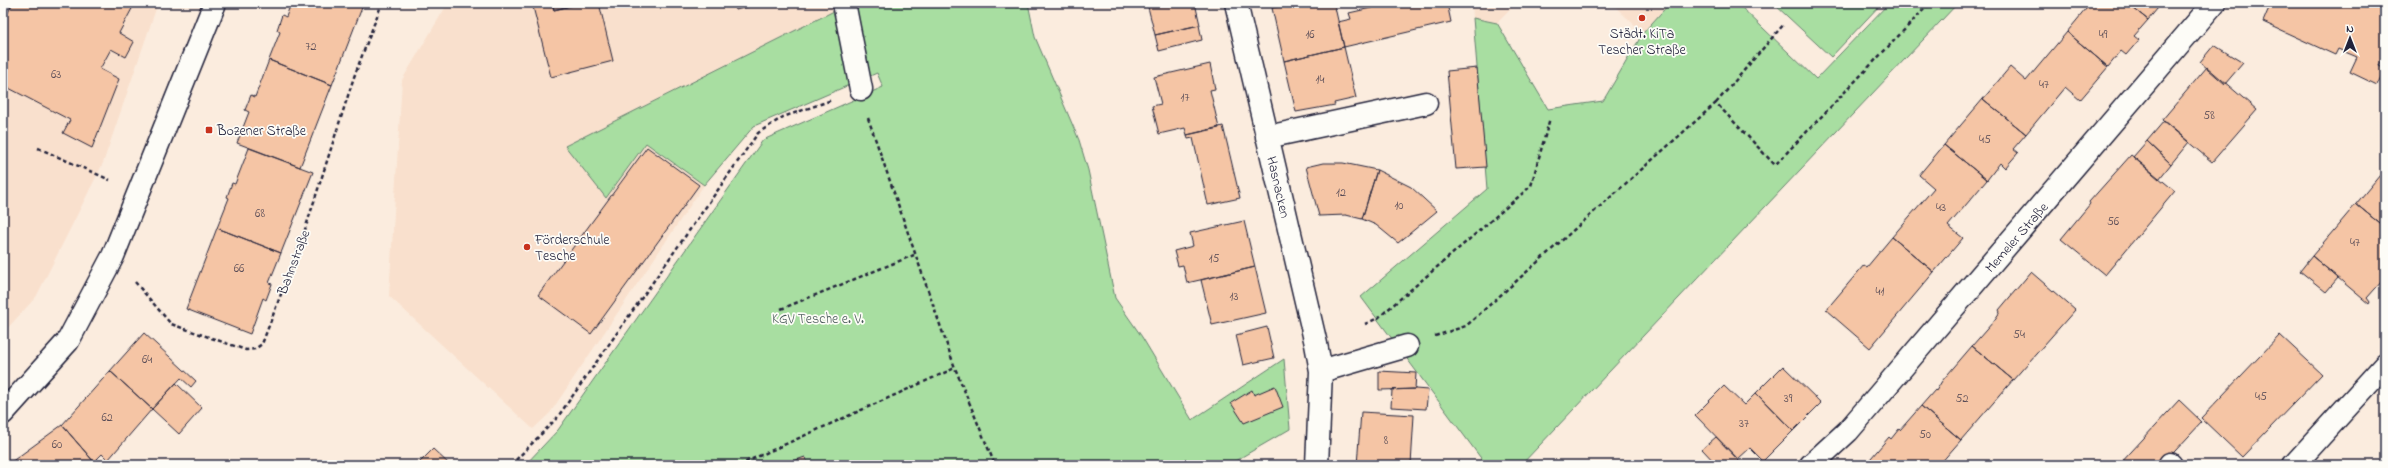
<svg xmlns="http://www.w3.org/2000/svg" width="2388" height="468" font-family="'Indie Flower',sans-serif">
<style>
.built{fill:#f9e0cd}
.green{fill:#a8dea1;stroke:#65806e}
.building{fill:#f5c5a5;stroke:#22223b}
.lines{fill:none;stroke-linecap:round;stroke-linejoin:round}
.minor-casing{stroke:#22223b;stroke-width:25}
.major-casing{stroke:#22223b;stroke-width:25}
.path{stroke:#22223b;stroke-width:2.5;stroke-dasharray:4 3;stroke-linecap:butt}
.minor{stroke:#fdfcf7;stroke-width:22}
.major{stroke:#fdfcf7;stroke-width:22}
.poi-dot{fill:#c8321e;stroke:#fdfcf7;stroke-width:1.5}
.labels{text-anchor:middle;stroke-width:3.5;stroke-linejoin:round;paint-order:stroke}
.number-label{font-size:12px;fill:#574b56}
.poi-label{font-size:14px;fill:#22223b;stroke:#fdfcf7;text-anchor:start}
.street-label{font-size:14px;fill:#22223b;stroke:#fdfcf7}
.park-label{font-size:14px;fill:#4a5a5a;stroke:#fdfcf7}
</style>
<rect width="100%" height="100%" fill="#fbecde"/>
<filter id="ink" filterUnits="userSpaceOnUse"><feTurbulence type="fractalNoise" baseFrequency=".025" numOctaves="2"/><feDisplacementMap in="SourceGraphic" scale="8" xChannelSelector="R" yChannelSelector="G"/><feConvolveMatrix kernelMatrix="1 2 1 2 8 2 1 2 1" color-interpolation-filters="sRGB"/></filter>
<g filter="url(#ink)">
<path class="built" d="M3,3H158L103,163L36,297L3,333Z
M448,3H850L566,146L606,198L646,143L704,185L550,413L533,429L389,296L402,80Z
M1472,3H1517L1497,23L1473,18Z
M1611,3H1670L1643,33Z"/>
<path class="green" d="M850,3H1028L1035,37L1079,140L1088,170L1115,298L1142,337L1192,420L1284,359L1290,429L1228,465H525L558,430L763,140L883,87L877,73L754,126L704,185L646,143L606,198L565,146Z
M1670,3H1737L1816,79L1889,3H1958L1521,465H1486L1361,297L1487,189L1473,18L1497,23L1548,109L1603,101L1643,33Z
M1773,3H1882L1831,57Z"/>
<path class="building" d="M13,3H135L119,33L134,42L126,57L111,49L100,69L119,79L92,148L63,133L70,120L3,85V22Z
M291,3L363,5L332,85L269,60L280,32L277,30L282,15L286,17Z
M532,3H552L554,10L582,3H599L613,61L551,77Z
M552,3H582L554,10Z
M734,3H762L736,10Z
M1147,3H1195L1200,25L1155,35Z
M1293,3H1334L1344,47L1284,61L1272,8Z
M1393,3H1447L1451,22L1344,47L1338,22L1351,19L1349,13Z
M2091,3H2127L2148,20L2134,36L2139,40L2126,55L2121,51L2108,67L2067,32Z
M2127,3H2162L2148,20Z
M2271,3H2385V53L2379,66L2385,69L2377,85L2350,72L2357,57L2338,49L2335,55L2263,22Z
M1199,25L1202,40L1159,51L1155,35Z
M2067,32L2108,67L2080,100L2065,87L2026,134L1983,99L2010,67L2026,81Z
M2214,45L2243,63L2225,84L2200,62Z
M1344,47L1356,98L1334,103L1335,105L1296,112L1284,61Z
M269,60L332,85L300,167L237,143L249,112L245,110L251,95L255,97Z
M1210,64L1215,89L1210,90L1219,128L1187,135L1185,128L1159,134L1152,106L1161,104L1154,77Z
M2207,67L2257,110L2212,162L2162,120Z
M1477,68L1486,167L1456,169L1447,71Z
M1983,99L2026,134L2013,149L2018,153L2005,168L2000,163L1987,180L1944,145Z
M2164,121L2189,142L2171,164L2147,141Z
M1223,126L1240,198L1208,205L1193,138L1188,139L1187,135Z
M2147,141L2171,164L2159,179L2133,157Z
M1944,145L1987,180L1948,226L1963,238L1934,272L1892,237L1934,188L1919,175Z
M647,147L699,185L591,334L538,295Z
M249,148L313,172L281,253L217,228L229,198L227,197L232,183L235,184Z
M2131,155L2175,191L2105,275L2061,239L2090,204L2089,202Z
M1323,163H1343L1377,170L1362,219L1346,215L1319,216L1306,167Z
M2385,169V228L2356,204Z
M1377,170L1411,187L1437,211L1398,243L1376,225L1362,219Z
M2356,204L2385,228V281L2383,280L2367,298L2370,302L2369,304L2312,256Z
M1244,221L1255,267L1187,283L1183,265L1178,266L1174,251L1193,246L1190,233Z
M217,228L281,253L269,283L272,284L266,300L263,298L250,334L186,309Z
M1892,237L1934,272L1870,348L1826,310L1864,265L1867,267Z
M2312,256L2338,278L2326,292L2300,271Z
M1255,267L1266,313L1212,325L1201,280Z
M2031,272L2075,310L2013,380L1972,346L1993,322L2000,312L1999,310Z
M1267,327L1274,358L1243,365L1236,335Z
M144,333L196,381L191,387L181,378L152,409L110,371Z
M2280,335L2322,374L2242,457L2201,418Z
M1972,346L2013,380L1961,440L1921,406L1935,390L1936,391L1942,381Z
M1783,366L1821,403L1793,431L1756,393Z
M110,371L152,409L108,460L102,454L94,462L62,425Z
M1379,371L1416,373L1415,389L1379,390Z
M176,383L202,408L179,434L152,409Z
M1275,386L1283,407L1244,423L1231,403L1252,390L1254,395Z
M1724,386L1744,405L1756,393L1793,431L1763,461L1750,448L1738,459L1695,415Z
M1415,389L1428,390L1426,409L1391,407L1392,390Z
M2179,400L2202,422L2162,465H2119Z
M1921,406L1961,440L1939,465H1865L1889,437L1891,439L1899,429L1900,430Z
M1361,412L1414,415L1411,465H1357Z
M62,425L94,462L91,465H7Z
M1716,437L1740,462L1737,465H1717L1702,449Z
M433,449L450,465H417Z
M805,457L809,465H782Z"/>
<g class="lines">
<defs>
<path id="minor" d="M844,3L861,89
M1236,3L1316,344L1321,371L1317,465
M1267,137L1426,103
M1321,371L1407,346
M2170,464L2171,465
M1811,465L1848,431L2214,3
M2294,465L2385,365"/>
<path id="major" d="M3,413L68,341L113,256L215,3"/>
</defs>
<use href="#minor" class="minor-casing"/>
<use href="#major" class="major-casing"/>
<path class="path" d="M1716,103L1784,24
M868,118L955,368L995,465
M38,148L110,180
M135,282L171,324L246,350L255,349L262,344L302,239L354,77L382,3
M781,309L914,255
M1365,324L1378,318L1531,186L1550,118
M1435,336L1466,326L1716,103L1775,165L1930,3
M511,465L557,418L758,133L783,117L832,100
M739,465L955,368"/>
<use href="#minor" class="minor"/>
<use href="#major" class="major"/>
</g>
</g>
<g class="poi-dot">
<circle cx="1642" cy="18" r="4"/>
<rect x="205" y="126" width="8" height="8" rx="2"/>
<circle cx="527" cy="247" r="4"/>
</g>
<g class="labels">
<g class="number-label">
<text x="1310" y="38">16</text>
<text x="2103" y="38">49</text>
<text x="311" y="50">72</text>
<text x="56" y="78">63</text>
<text x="1320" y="83">14</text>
<text x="2044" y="88">47</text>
<text x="1185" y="101">17</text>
<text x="2209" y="119">58</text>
<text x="1985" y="143">45</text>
<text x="1341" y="196">12</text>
<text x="1399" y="209">10</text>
<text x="1941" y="211">43</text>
<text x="260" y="217">68</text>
<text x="2113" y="225">56</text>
<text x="2355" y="246">47</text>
<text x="1214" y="262">15</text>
<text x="239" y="272">66</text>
<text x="1880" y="295">41</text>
<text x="1234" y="300">13</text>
<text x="2019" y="338">54</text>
<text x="147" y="363">64</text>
<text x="2261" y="400">45</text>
<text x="1788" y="402">39</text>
<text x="1962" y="402">52</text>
<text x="107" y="421">62</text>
<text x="1744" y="427">37</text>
<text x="1925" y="438">50</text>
<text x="1386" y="444">8</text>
<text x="57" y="448">60</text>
</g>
<g class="poi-label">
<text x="1642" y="38" text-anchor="middle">Städt. KiTa<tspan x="1642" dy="16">Tescher Straße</tspan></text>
<text x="217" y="135">Bozener Straße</text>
<text x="535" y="244">Förderschule<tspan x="535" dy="16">Tesche</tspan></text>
</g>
<g class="street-label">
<text transform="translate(1279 187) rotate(77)" y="5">Hasnacken</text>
<text transform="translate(2016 237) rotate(-49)" y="5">Memeler Straße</text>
<text transform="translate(293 262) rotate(-69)" y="5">Bahnstraße</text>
</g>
<g class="park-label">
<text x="818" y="323">KGV Tesche e. V.</text>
</g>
</g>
<rect width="2388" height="468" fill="none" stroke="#fdfcf7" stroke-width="16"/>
<rect x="8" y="8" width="2372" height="452" fill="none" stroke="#22223b" stroke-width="1.5" filter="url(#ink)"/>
<g transform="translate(2350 38)" stroke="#fdfcf7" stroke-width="3" paint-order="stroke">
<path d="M0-3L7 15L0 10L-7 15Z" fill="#22223b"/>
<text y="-6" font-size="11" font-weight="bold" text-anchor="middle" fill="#22223b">N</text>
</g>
</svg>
